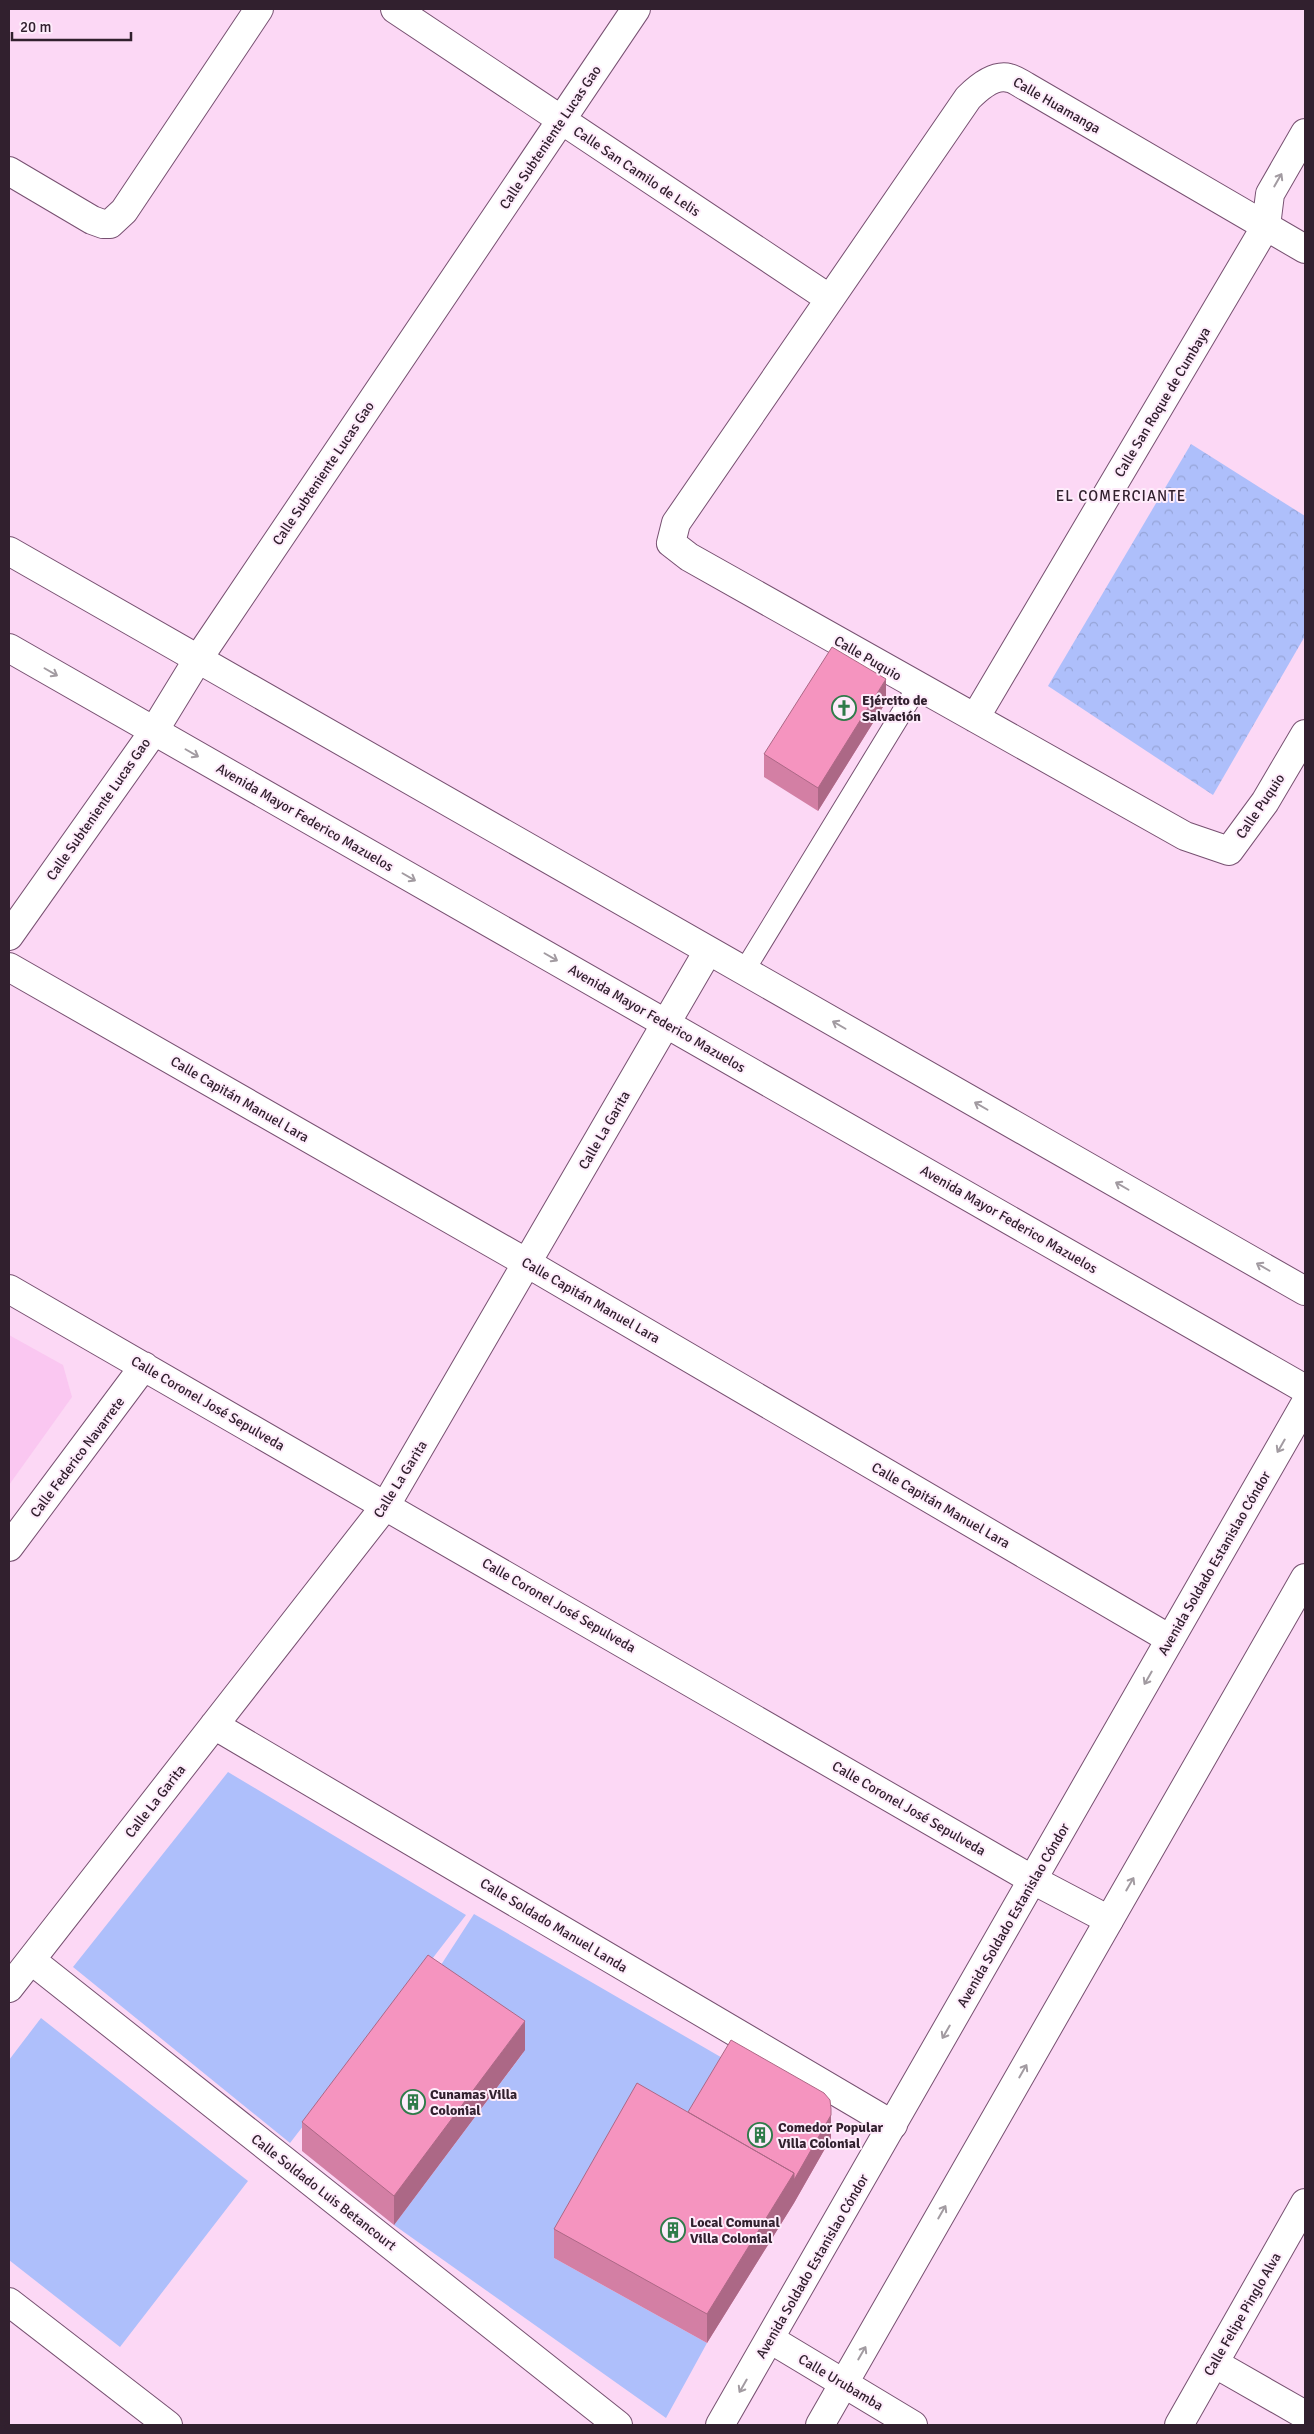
<svg xmlns="http://www.w3.org/2000/svg" width="1314" height="2434" font-family="Signika,sans-serif">
<style>
.built{fill:#fac7f1}
.grass{fill:#aebffb}
.park{fill:url(#park-crowns)}
.lines{fill:none;stroke-linecap:round;stroke-linejoin:round}
.lane-casing{stroke:#775171;stroke-width:22}
.street-casing{stroke:#775171;stroke-width:30}
.secondary-casing{stroke:#775171;stroke-width:30}
.lane{stroke:#fff;stroke-width:20}
.street{stroke:#fff;stroke-width:28}
.secondary{stroke:#fff;stroke-width:28}
.wall{fill:#d37fa4}
.shaded-wall{fill:#ac6886}
.building{fill:#f594bf;stroke:#ac6886}
.oneway{stroke:#a29ba1}
.labels{text-anchor:middle;stroke-width:4;stroke-linejoin:round;paint-order:stroke}
.street-label{font-size:14px;fill:#31202e;stroke:#feecfb}
.poi-label{font-size:14px;font-weight:bold;fill:#31202e;stroke:#feecfb;text-anchor:start}
.neighbourhood-label{font-size:15px;letter-spacing:1px;fill:#31202e;stroke:#feecfb}
</style>
<defs>
<pattern id="park-crowns" width="20" height="18" patternUnits="userSpaceOnUse" patternTransform="scale(1.25)"><rect width="20" height="18" fill="#aebffb"/><path d="M2 6a3 3 0 1 1 6 0M12 15a3 3 0 1 1 6 0" fill="none" stroke="#96a4d7"/></pattern>
</defs>
<rect width="100%" height="100%" fill="#fcd8f5"/>
<path class="built" d="M9,1335L63,1365L72,1397L9,1485Z"/>
<path class="grass" d="M228,1772L466,1915L290,2143L73,1967Z
M474,1914L731,2063L686,2140L554,2258L707,2343L666,2418L394,2225L523,2053L428,1985Z
M41,2018L248,2181L120,2347L9,2260V2060Z"/>
<path class="park" d="M1191,444L1305,516V636L1213,795L1048,686Z"/>
<g class="lines">
<defs>
<path id="lane" d="M744,971L918,686"/>
<path id="street" d="M395,9L830,299
M9,171L92,220L103,224H110L124,211L259,9
M1305,249L1027,87C1021,84 1015,79 1009,78C994,74 978,88 968,98L676,523L671,543L689,557L1185,836L1229,851L1265,802L1305,734
M975,718L1266,226L1270,194L1305,133
M9,936L154,731L198,659L636,9
M9,967L527,1263L1170,1639
M9,1289L1033,1880L1109,1920
M9,1547L144,1366
M214,1725L893,2125
M31,1960L618,2425
M9,1988L386,1505L708,951
M9,2302L168,2425
M770,2339L913,2425
M1214,2363L1305,2415
M1179,2425L1305,2203"/>
<path id="secondary" d="M9,551L1305,1291
M9,648L1305,1389
M720,2425L1305,1404
M820,2425L1305,1578"/>
</defs>
<use href="#lane" class="lane-casing"/>
<use href="#street" class="street-casing"/>
<use href="#secondary" class="secondary-casing"/>
<use href="#lane" class="lane"/>
<use href="#street" class="street"/>
<use href="#secondary" class="secondary"/>
</g>
<path class="wall" d="M886,702L818,811L764,777V754Z
M525,2050L394,2225L302,2151V2122Z
M688,2112L831,2132V2138L794,2203L707,2343L554,2258V2229Z"/>
<path class="shaded-wall" d="M886,679V702L818,811V788Z
M525,2021V2050L394,2225V2196Z
M831,2109V2138L794,2203L707,2343V2314L794,2173Z"/>
<path class="building" d="M832,647L886,679L818,788L764,754Z
M428,1955L525,2021L394,2196L302,2122Z
M731,2040L824,2093L830,2100L831,2109V2115L794,2180V2173L688,2112Z
M637,2083L794,2173L707,2314L554,2229Z"/>
<defs><path id="oneway-shaft" d="M-6 0H5M1.5-3L5.5 0L1.5 3" fill="none" stroke-width="1.6" stroke-linecap="round" stroke-linejoin="round" transform="scale(1.25)"/></defs>
<g class="oneway">
<use href="#oneway-shaft" transform="translate(1278 180) rotate(-60)"/>
<use href="#oneway-shaft" transform="translate(51 672) rotate(30)"/>
<use href="#oneway-shaft" transform="translate(192 753) rotate(30)"/>
<use href="#oneway-shaft" transform="translate(409 877) rotate(30)"/>
<use href="#oneway-shaft" transform="translate(551 957) rotate(30)"/>
<use href="#oneway-shaft" transform="translate(839 1025) rotate(-150)"/>
<use href="#oneway-shaft" transform="translate(981 1106) rotate(-150)"/>
<use href="#oneway-shaft" transform="translate(1122 1186) rotate(-150)"/>
<use href="#oneway-shaft" transform="translate(1263 1267) rotate(-150)"/>
<use href="#oneway-shaft" transform="translate(1281 1446) rotate(120)"/>
<use href="#oneway-shaft" transform="translate(1148 1678) rotate(120)"/>
<use href="#oneway-shaft" transform="translate(1130 1884) rotate(-60)"/>
<use href="#oneway-shaft" transform="translate(946 2032) rotate(120)"/>
<use href="#oneway-shaft" transform="translate(1023 2071) rotate(-60)"/>
<use href="#oneway-shaft" transform="translate(942 2212) rotate(-60)"/>
<use href="#oneway-shaft" transform="translate(862 2353) rotate(-60)"/>
<use href="#oneway-shaft" transform="translate(743 2386) rotate(120)"/>
</g>
<defs>
<symbol id="church-ring" viewBox="-11 -11 22 22"><circle r="9.5" fill="#feecfb" stroke="#2f7b4a" stroke-width="1.5"/><path d="M-1.2-6h2.4v3.5h3.3v2.4h-3.3V6h-2.4V-.1h-3.3v-2.4h3.3Z" fill="#2f7b4a"/></symbol>
<symbol id="building-ring" viewBox="-11 -11 22 22"><circle r="9.5" fill="#feecfb" stroke="#2f7b4a" stroke-width="1.5"/><path d="M-4-6H4V6H1V3H-1V6H-4ZM-2.5-4.3h1.7v1.8h-1.7ZM.8-4.3h1.7v1.8H.8ZM-2.5-1h1.7V.8h-1.7ZM.8-1h1.7V.8H.8Z" fill="#2f7b4a"/></symbol>
</defs>
<g fill-rule="evenodd">
<use href="#church-ring" x="830" y="694" width="28" height="28"/>
<use href="#building-ring" x="399" y="2088" width="28" height="28"/>
<use href="#building-ring" x="746" y="2121" width="28" height="28"/>
<use href="#building-ring" x="659" y="2216" width="28" height="28"/>
</g>
<g class="labels">
<g class="street-label">
<text transform="translate(1057 105) rotate(30)" y="5">Calle Huamanga</text>
<text transform="translate(550 137) rotate(-56)" y="5">Calle Subteniente Lucas Gao</text>
<text transform="translate(637 171) rotate(34)" y="5">Calle San Camilo de Lelis</text>
<text transform="translate(1162 402) rotate(-59)" y="5">Calle San Roque de Cumbaya</text>
<text transform="translate(323 473) rotate(-56)" y="5">Calle Subteniente Lucas Gao</text>
<text transform="translate(868 658) rotate(30)" y="5">Calle Puquio</text>
<text transform="translate(1260 806) rotate(-56)" y="5">Calle Puquio</text>
<text transform="translate(98 809) rotate(-55)" y="5">Calle Subteniente Lucas Gao</text>
<text transform="translate(305 817) rotate(30)" y="5">Avenida Mayor Federico Mazuelos</text>
<text transform="translate(657 1018) rotate(30)" y="5">Avenida Mayor Federico Mazuelos</text>
<text transform="translate(240 1099) rotate(30)" y="5">Calle Capitán Manuel Lara</text>
<text transform="translate(604 1130) rotate(-60)" y="5">Calle La Garita</text>
<text transform="translate(1009 1219) rotate(30)" y="5">Avenida Mayor Federico Mazuelos</text>
<text transform="translate(591 1300) rotate(30)" y="5">Calle Capitán Manuel Lara</text>
<text transform="translate(208 1403) rotate(30)" y="5">Calle Coronel José Sepulveda</text>
<text transform="translate(77 1457) rotate(-53)" y="5">Calle Federico Navarrete</text>
<text transform="translate(400 1479) rotate(-58)" y="5">Calle La Garita</text>
<text transform="translate(941 1505) rotate(30)" y="5">Calle Capitán Manuel Lara</text>
<text transform="translate(1214 1563) rotate(-60)" y="5">Avenida Soldado Estanislao Cóndor</text>
<text transform="translate(559 1605) rotate(30)" y="5">Calle Coronel José Sepulveda</text>
<text transform="translate(155 1801) rotate(-52)" y="5">Calle La Garita</text>
<text transform="translate(909 1808) rotate(30)" y="5">Calle Coronel José Sepulveda</text>
<text transform="translate(1013 1915) rotate(-60)" y="5">Avenida Soldado Estanislao Cóndor</text>
<text transform="translate(554 1925) rotate(31)" y="5">Calle Soldado Manuel Landa</text>
<text transform="translate(324 2192) rotate(38)" y="5">Calle Soldado Luis Betancourt</text>
<text transform="translate(812 2266) rotate(-60)" y="5">Avenida Soldado Estanislao Cóndor</text>
<text transform="translate(1242 2314) rotate(-60)" y="5">Calle Felipe Pinglo Alva</text>
<text transform="translate(841 2382) rotate(31)" y="5">Calle Urubamba</text>
</g>
<g class="poi-label">
<text x="862" y="705">Ejército de<tspan x="862" dy="16">Salvación</tspan></text>
<text x="430" y="2099">Cunamas Villa<tspan x="430" dy="16">Colonial</tspan></text>
<text x="778" y="2132">Comedor Popular<tspan x="778" dy="16">Villa Colonial</tspan></text>
<text x="690" y="2227">Local Comunal<tspan x="690" dy="16">Villa Colonial</tspan></text>
</g>
<g class="neighbourhood-label">
<text x="1121" y="501">EL COMERCIANTE</text>
</g>
</g>
<rect width="1314" height="2434" fill="none" stroke="#31202e" stroke-width="20"/>
<path d="M12 32v8h119v-8" fill="none" stroke="#31202e" stroke-width="2.5"/>
<text x="20" y="32" font-size="15" fill="#31202e" stroke="#feecfb" stroke-width="4" paint-order="stroke">20 m</text>
</svg>
